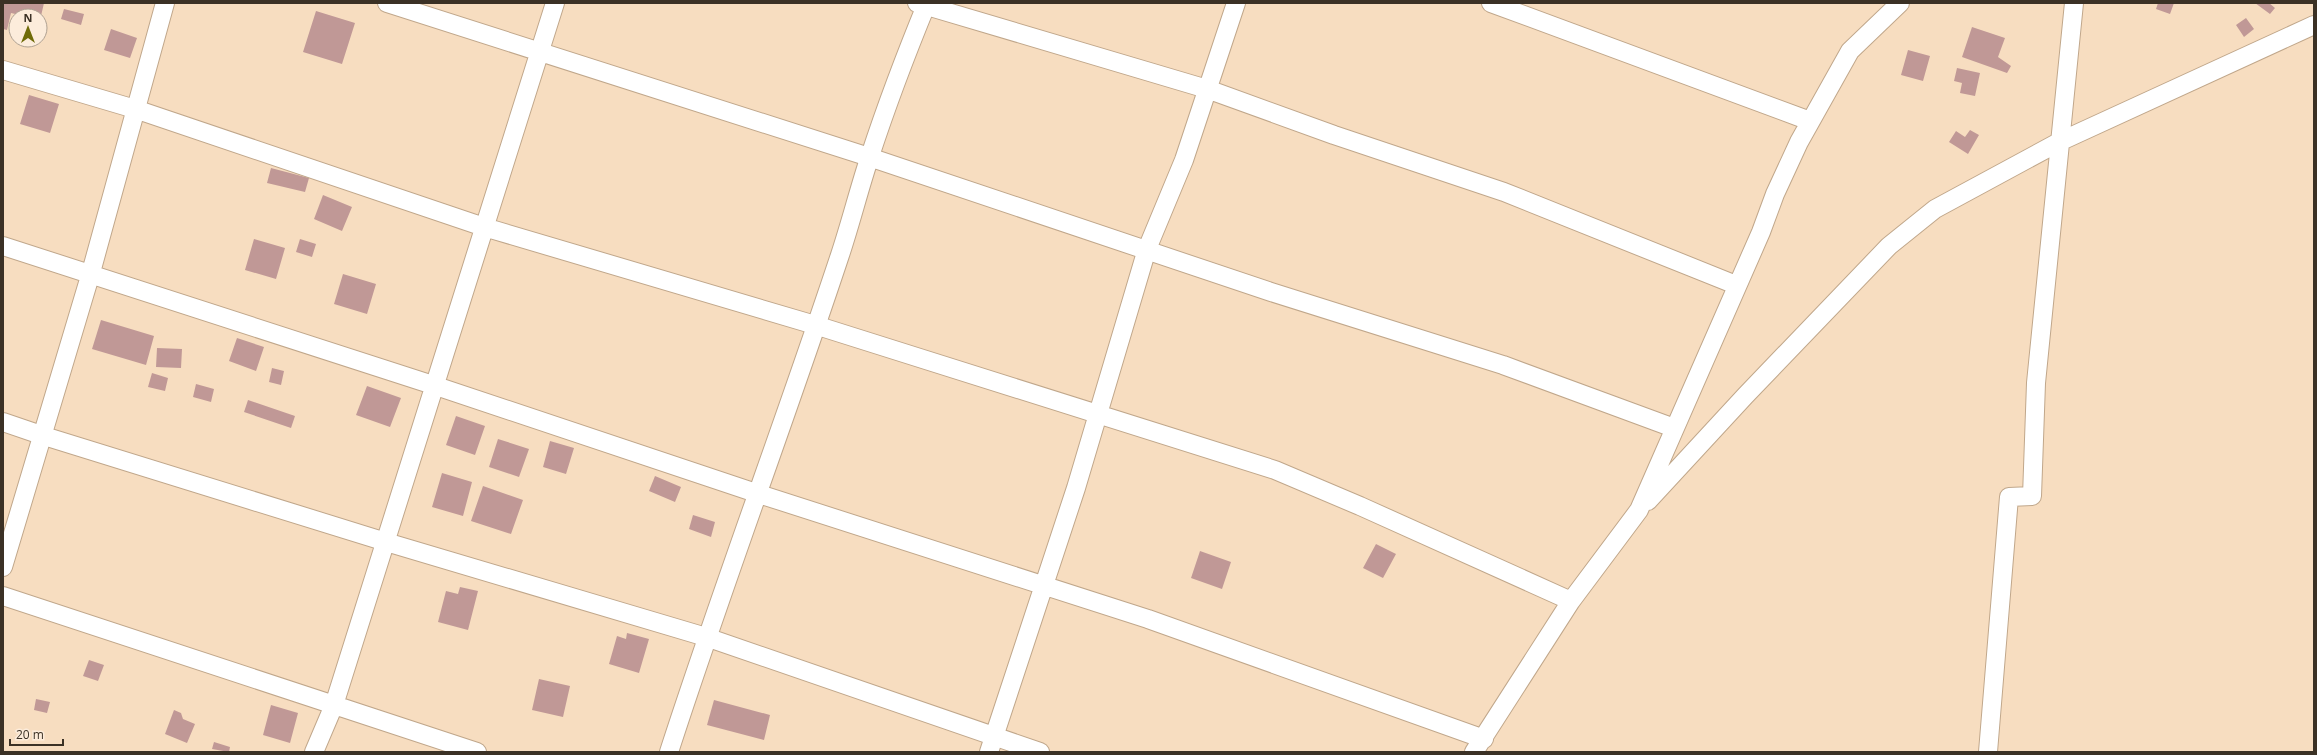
<svg xmlns="http://www.w3.org/2000/svg" width="2317" height="755" font-family="'Open Sans',sans-serif">
<style>
.building{fill:#c09896}
.lines{fill:none;stroke-linecap:round;stroke-linejoin:round}
.minor-casing{stroke:#c0a78b;stroke-width:20}
.minor{stroke:#fff;stroke-width:18}
</style>
<rect width="100%" height="100%" fill="#f7ddc0"/>
<path class="building" d="M4,3H44L41,16H24L11,13L7,30L3,29Z
M2158,3H2174L2170,14L2156,9Z
M2255,3H2269L2275,8L2270,14Z
M64,9L84,14L81,25L61,19Z
M316,11L355,23L342,64L303,52Z
M2246,18L2254,29L2244,37L2236,25Z
M1972,27L2005,38L1998,57L2011,66L2007,73L1962,57Z
M111,29L137,38L130,58L104,50Z
M1908,50L1930,56L1923,81L1901,75Z
M1957,68L1980,73L1975,96L1960,93L1962,83L1954,81Z
M29,95L59,104L50,133L20,124Z
M1970,130L1979,135L1968,154L1949,142L1956,131L1965,137Z
M271,168L309,178L305,192L267,183Z
M323,195L352,207L342,231L314,219Z
M254,239L285,248L276,279L245,270Z
M300,239L316,244L312,257L296,252Z
M343,274L376,284L367,314L334,304Z
M101,320L154,336L146,365L92,349Z
M237,338L264,347L256,371L229,361Z
M157,348L182,349L181,368L156,367Z
M272,368L284,371L281,385L269,382Z
M152,373L168,378L165,391L148,387Z
M196,384L214,389L211,402L193,397Z
M367,386L401,398L390,427L356,415Z
M248,400L295,416L291,428L244,412Z
M456,416L485,426L475,455L446,445Z
M498,439L529,449L519,477L489,467Z
M550,441L574,448L566,474L543,467Z
M442,473L472,482L463,516L432,507Z
M655,476L681,487L675,502L649,491Z
M483,486L523,500L511,534L471,521Z
M693,515L715,522L711,537L689,529Z
M1376,544L1396,554L1383,578L1363,568Z
M1200,551L1231,562L1222,589L1191,578Z
M460,587L478,591L468,630L438,622L446,591L458,594Z
M627,633L649,639L639,673L609,664L617,636L626,639Z
M89,660L104,665L98,681L83,676Z
M539,679L570,686L563,717L532,710Z
M36,699L50,702L47,713L34,710Z
M714,700L770,715L764,740L707,725Z
M271,705L298,713L290,743L263,735Z
M174,710L181,713L183,719L195,724L187,743L165,734Z
M214,742L230,747L229,752L212,749Z"/>
<g class="lines">
<defs>
<path id="minor" d="M387,3L869,157L1271,292L1503,365L1674,428
M917,3L1207,89L1334,135L1504,192L1736,285
M1491,3L1810,121
M3,70L135,109L484,227L815,325L1275,470L1360,506L1571,601
M3,246L433,385L759,494L1148,619L1484,739
M3,422L44,436L386,542L706,637L1040,752
M1648,501L1745,396L1889,246L1935,209L2059,142L2314,25
M3,567L90,276L165,3
M3,596L477,752
M314,752L334,705L555,3
M669,752C723,585 785,421 840,255C851,222 859,189 870,156C887,104 906,54 927,3
M989,752L1076,488L1147,249L1184,160L1236,3
M1474,752L1571,601L1639,510L1761,232L1775,194L1799,142L1850,51L1900,3
M1988,752L2009,497L2032,496L2036,383L2074,3"/>
</defs>
<use href="#minor" class="minor-casing"/>
<use href="#minor" class="minor"/>
</g>
<rect width="2317" height="755" fill="none" stroke="#3b3125" stroke-width="8"/>
<g transform="translate(28 28)"><circle r="19" fill="#fcecdb" stroke="#afa192"/>
<path d="M0-3L7 15L0 10L-7 15Z" fill="#6f6b08"/>
<text y="-6" font-size="11" font-weight="bold" text-anchor="middle" fill="#3b3125">N</text>
</g>
<path d="M10 739v6h53v-6" fill="none" stroke="#3b3125" stroke-width="2"/>
<text x="16" y="739" font-size="12" fill="#3b3125" stroke="#fcecdb" stroke-width="3" paint-order="stroke">20 m</text>
</svg>
